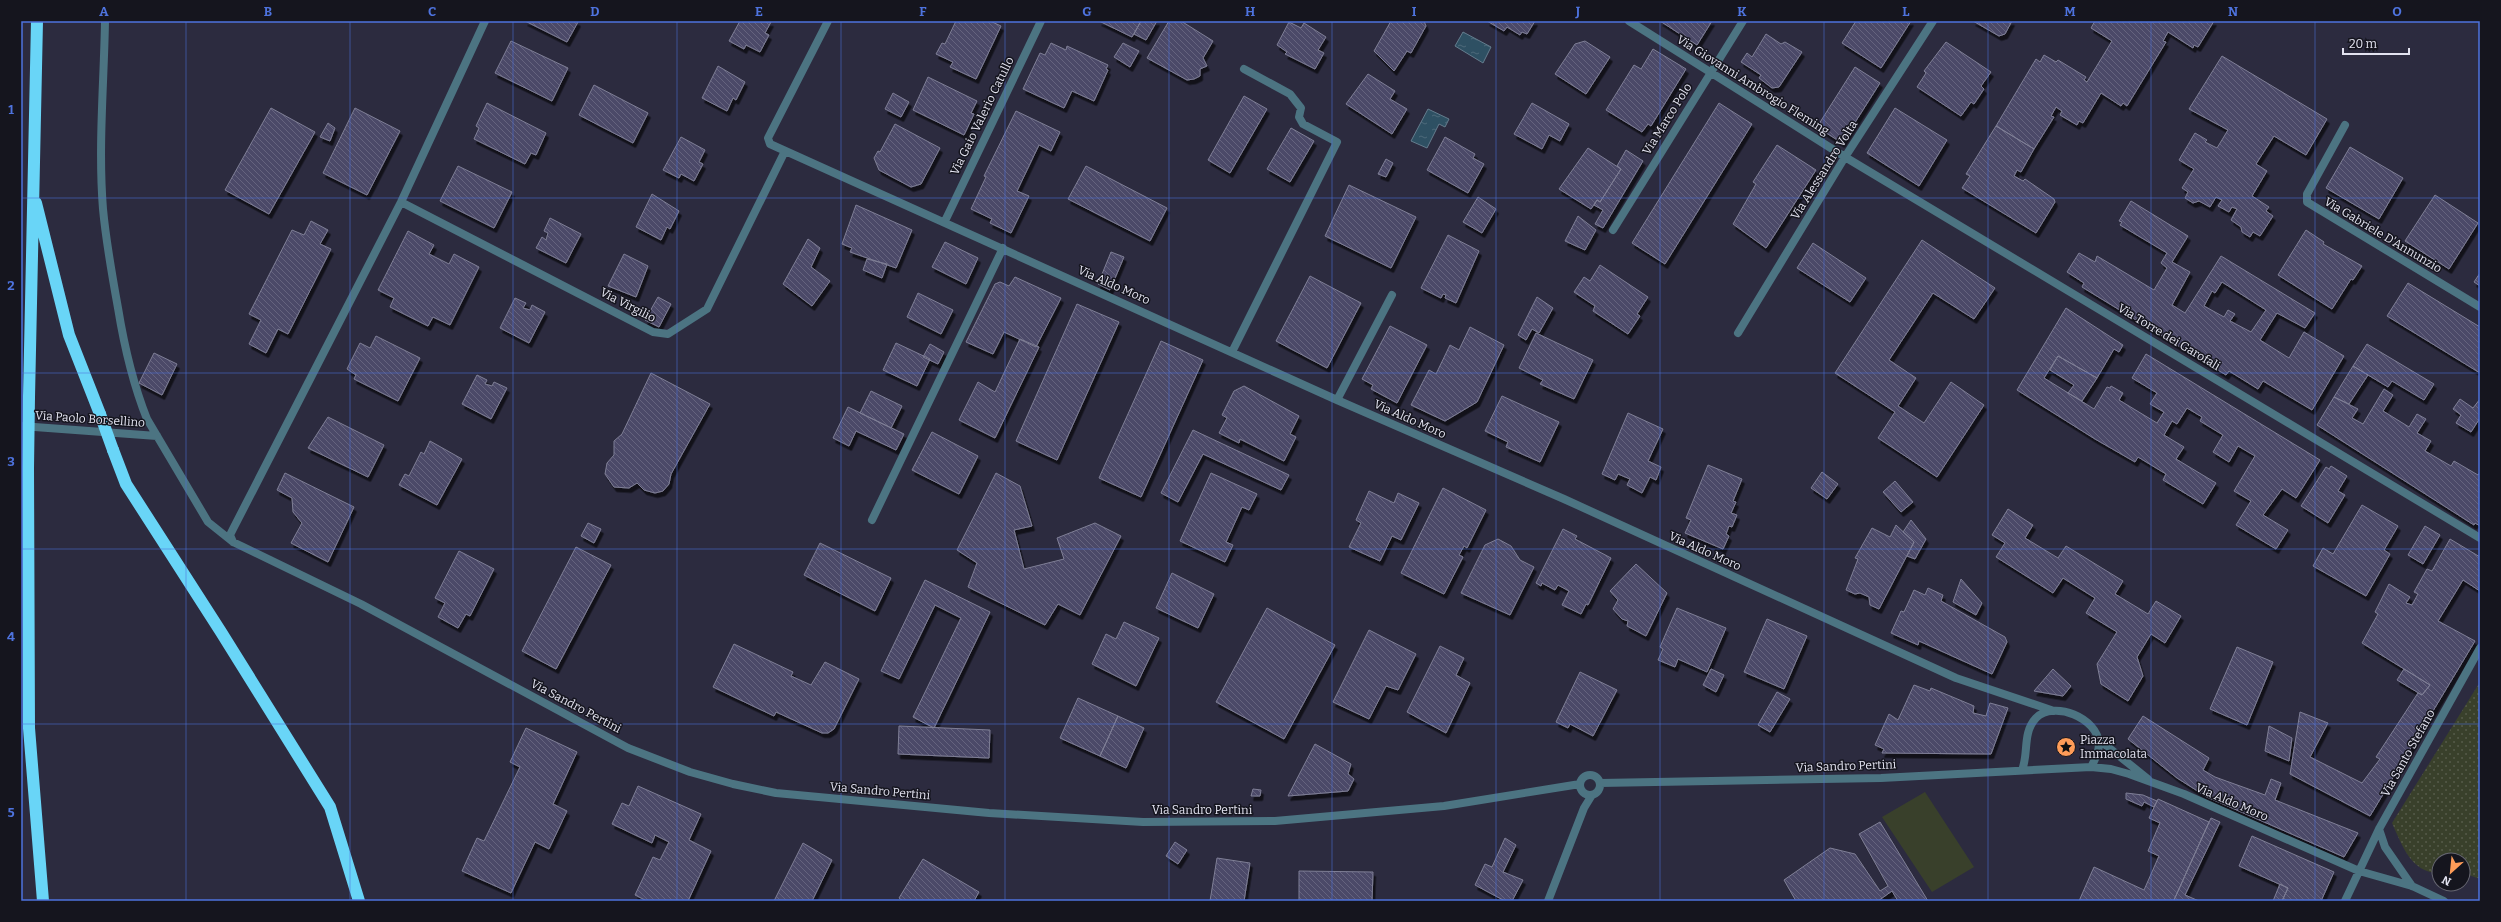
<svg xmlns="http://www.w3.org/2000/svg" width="2501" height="922" font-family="Bitter,serif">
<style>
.green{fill:url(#green-dots)}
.pitch{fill:#39402b}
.water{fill:url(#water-ripples);stroke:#647c8d}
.building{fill:url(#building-back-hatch);stroke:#7f7f96;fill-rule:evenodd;filter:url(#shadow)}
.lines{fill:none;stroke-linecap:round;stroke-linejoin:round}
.street{stroke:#4c7482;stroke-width:8}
.highway{stroke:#69d5f7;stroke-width:12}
.highway-bridge{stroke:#69d5f7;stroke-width:12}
.grid{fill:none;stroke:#4e73de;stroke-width:1;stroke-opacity:0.55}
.labels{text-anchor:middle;stroke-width:3;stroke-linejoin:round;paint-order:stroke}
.street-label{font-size:12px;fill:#e3e3f0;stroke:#15151e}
.poi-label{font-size:12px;fill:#e3e3f0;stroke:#15151e;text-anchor:start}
.neatline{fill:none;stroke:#4e73de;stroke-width:1.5}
.grid-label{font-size:13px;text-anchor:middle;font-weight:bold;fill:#4e73de}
</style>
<defs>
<pattern id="green-dots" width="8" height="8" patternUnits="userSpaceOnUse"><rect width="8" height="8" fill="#39402b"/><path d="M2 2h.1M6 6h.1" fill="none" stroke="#565b4a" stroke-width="1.8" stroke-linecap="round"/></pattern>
<pattern id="water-ripples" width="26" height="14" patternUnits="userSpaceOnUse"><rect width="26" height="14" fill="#2e5063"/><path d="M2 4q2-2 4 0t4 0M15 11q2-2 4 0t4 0" fill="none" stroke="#4c697a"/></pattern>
<pattern id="building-back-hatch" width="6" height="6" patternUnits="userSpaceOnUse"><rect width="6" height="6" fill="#4b4968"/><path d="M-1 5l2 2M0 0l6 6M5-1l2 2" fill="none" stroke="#65637e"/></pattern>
<filter id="shadow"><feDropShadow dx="2.5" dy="4.5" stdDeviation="0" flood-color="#0009"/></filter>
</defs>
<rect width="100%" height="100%" fill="#2c2b3f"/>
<path class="green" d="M2480,682V879L2463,873V860H2439V873C2411,873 2402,845 2392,823Z"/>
<path class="pitch" d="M1925,792L1974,867L1932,892L1882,817Z"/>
<path class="water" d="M1463,32L1491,47L1483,63L1455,46Z
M1428,109L1449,119L1445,127L1439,124L1427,148L1411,141Z"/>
<path class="building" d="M525,21H577L578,22L567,42Z
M740,21L771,22L765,33L769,35L760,52L746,45L744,49L729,41Z
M956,21H990L1001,26L976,79L950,67L953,62L936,54L942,43L945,44Z
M1099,21H1141L1132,37Z
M1141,21H1157L1146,40L1134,34Z
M1169,21H1181L1213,41L1203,58L1207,66L1200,69V76L1194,79L1187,80L1147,58Z
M1391,21H1424L1426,26L1411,53L1407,51L1394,71L1374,51Z
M1487,21H1535L1527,34L1522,32L1520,35L1507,27L1504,31Z
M1660,21H1712L1697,45Z
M1856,21H1911L1881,68L1842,43Z
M1973,21H2012L2005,34L1999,36Z
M2095,21H2214L2198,47L2194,45L2193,48L2168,32L2163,41L2166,42L2127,106L2123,103L2121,106L2101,93L2083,123L2079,121L2077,125L2060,115L2062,111L2056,107L2051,116L2054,117L2034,149L1996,126L2036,59L2040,62L2044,55L2056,62L2058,60L2086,77L2084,80L2087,82L2112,41L2091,28Z
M1289,22L1301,28L1304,23L1326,37L1318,50L1324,53L1315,69L1285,54L1287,52L1277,45Z
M1766,34L1781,44L1785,42L1802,52L1779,87L1772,88L1759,78L1761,75L1741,62L1747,53L1752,57Z
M511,41L568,68L552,101L495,73Z
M1585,41L1610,57L1586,94L1555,74L1575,44Z
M1946,42L1991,72L1981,86L1984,89L1974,104L1971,102L1961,116L1917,87L1926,73L1924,71Z
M1051,43L1066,50L1067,46L1108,65L1106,69L1108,70L1094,101L1072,91L1064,108L1023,89L1040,53L1045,55Z
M1123,43L1139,51L1130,67L1114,57Z
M1653,49L1686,69L1651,126L1648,124L1642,132L1606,110L1634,65L1641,69Z
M2222,56L2327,119L2306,155L2274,136L2256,164L2267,171L2252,196L2269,207L2266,211L2273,216L2260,236L2253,232L2250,237L2242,232L2241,227L2231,220L2237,209L2232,207L2229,212L2218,206L2222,200L2216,197L2210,207L2199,201L2193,203L2185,198L2188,192L2182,188L2194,169L2179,160L2195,133L2207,140L2205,142L2217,148L2228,130L2189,109Z
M718,66L745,82L736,100L733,98L727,111L702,98Z
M1855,67L1880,83L1842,143L1817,127Z
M1368,74L1395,91L1390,99L1407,109L1392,134L1346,104Z
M928,77L977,101L971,113L974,114L964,135L913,110Z
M594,85L648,113L633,143L579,115Z
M893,93L909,102L901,117L885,109Z
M1244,96L1267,109L1230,173L1208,160Z
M487,103L546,133L536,155L531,153L525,164L474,139L479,128L476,126Z
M1532,103L1569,124L1560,141L1549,135L1542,149L1514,134Z
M1719,103L1752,124L1665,264L1632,243Z
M271,108L315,132L269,214L225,190Z
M355,108L400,131L367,195L323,173Z
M1895,108L1947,140L1919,186L1867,153Z
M1016,111L1060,132L1051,151L1039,145L1017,191L1029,196L1011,233L990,223L992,219L971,209L986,177L984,176Z
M328,123L335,128L330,141L320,137Z
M895,124L940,148L921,184L911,187L879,170L874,158L878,151L880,152Z
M1996,126L2034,149L2021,172L2017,170L2014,176L2023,181L2025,179L2054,199L2055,202L2036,233L1962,188L1970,176L1966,174Z
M1291,128L1314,141L1290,182L1267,169Z
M681,137L705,150L699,162L703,164L694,181L681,174L679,178L663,170Z
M1445,137L1475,154L1473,158L1484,164L1468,193L1427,170Z
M1777,145L1816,170L1766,248L1733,224L1756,184L1753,182Z
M2350,147L2403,178L2379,219L2326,188Z
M1588,148L1621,169L1600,202L1597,200L1591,209L1559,189Z
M1626,150L1643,161L1603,228L1595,224L1603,210L1594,205L1597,200L1600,202L1621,169L1617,166Z
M1386,159L1393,163L1386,177L1378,174Z
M458,166L512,192L494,228L440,201Z
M1086,166L1167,208L1150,241L1068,199Z
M1349,185L1416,217L1391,268L1325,236Z
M652,194L679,211L670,229L667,227L661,240L636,227Z
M2435,195L2478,223L2449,269L2405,241Z
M1478,197L1496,209L1482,233L1463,222Z
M2131,201L2188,236L2172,262L2190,272L2172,305L2185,313L2221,256L2315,313L2305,328L2277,313L2260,340L2289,358L2304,332L2344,356L2312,410L2263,381L2258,389L2229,371L2226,375L2082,287L2084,283L2067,272L2079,253L2095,262L2097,256L2154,290L2167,268L2161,263L2167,253L2120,225L2122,222L2119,221ZM2222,282L2266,310L2251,332L2230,321L2235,314L2228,310L2224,317L2204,306L2212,291L2215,293Z
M856,205L912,230L896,268L850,252L852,248L842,244Z
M1578,216L1596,230L1585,250L1565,241Z
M550,218L581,234L566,263L536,248L542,237L546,240L548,233L544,231Z
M311,221L328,230L320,244L331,249L288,334L278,329L266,353L249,344L261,320L249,314L292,230L304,235Z
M2306,230L2324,242L2323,244L2362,266L2353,280L2351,279L2332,309L2278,275Z
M408,231L434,245L429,254L449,264L454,254L479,267L450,325L433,317L428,326L390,307L394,298L378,290Z
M1448,235L1479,251L1456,303L1445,298L1446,295L1443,294L1441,298L1421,288Z
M808,239L820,248L811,267L830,281L812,306L783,284Z
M1922,240L1995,288L1974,319L1933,293L1889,360L1916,378L1898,406L1924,423L1951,382L1984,405L1937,477L1878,438L1895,412L1835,373Z
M945,242L978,258L966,284L932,267Z
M1813,243L1866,278L1850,302L1797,268Z
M1111,252L1124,257L1110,290L1098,284Z
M624,254L648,266L636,297L608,286Z
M867,259L887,264L882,278L863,270Z
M1600,265L1648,297L1637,314L1640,316L1628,334L1593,311L1595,306L1574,292L1584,277L1590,281Z
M2480,273V286L2474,282Z
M1310,276L1361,303L1327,368L1276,341Z
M1015,277L1061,298L1036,347L1004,332L993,354L966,342L995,284L1000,282L1009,286Z
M2408,283L2480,327V373L2387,316Z
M918,293L953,310L941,334L907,317Z
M658,297L671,304L659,327L645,320Z
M1537,297L1553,308L1539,333L1532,329L1526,340L1518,335Z
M515,298L526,303L523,308L530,310L532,305L545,312L529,343L500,328Z
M1077,304L1119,322L1057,460L1016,441Z
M2066,308L2123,345L2119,352L2114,349L2097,378L2058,356L2044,378L2094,409L2107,387L2110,388L2111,386L2123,393L2119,400L2157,423L2164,412L2150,404L2157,393L2132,378L2146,354L2320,460L2296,498L2282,489L2263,515L2288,530L2276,549L2236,525L2251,501L2234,491L2255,456L2238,446L2229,462L2213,452L2223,435L2200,421L2202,417L2187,408L2177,424L2172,421L2164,435L2184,447L2176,459L2216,483L2203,504L2163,480L2166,474L2138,457L2135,462L2095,439L2017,390Z
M1390,326L1427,345L1397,403L1371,389L1373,385L1362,379Z
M1470,327L1504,345L1477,402L1445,421L1411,405L1429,370L1436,374L1450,345L1459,350Z
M1536,333L1593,360L1574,399L1540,384L1543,380L1519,368Z
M376,336L420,358L398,401L354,379L356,375L347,369L360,343L370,348Z
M1020,339L1039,347L995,438L959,420L978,382L995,392Z
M1161,341L1203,360L1141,497L1099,478Z
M896,343L930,359L917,386L883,370Z
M930,344L944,352L938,364L923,357Z
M2367,344L2434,384L2424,400L2392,381L2388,387L2353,366Z
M154,353L177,364L162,395L139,383Z
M2058,356L2097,378L2082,401L2068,393L2074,385L2050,370Z
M2353,366L2368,375L2349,404L2334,397Z
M651,373L710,404L671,474L669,484L663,491L655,493L644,490L637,483L629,488L614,487L605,474L607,463L614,455V441L622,434Z
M477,375L487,380L485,384L492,386L494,382L507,388L491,419L462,404Z
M1244,386L1299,416L1290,434L1296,437L1284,461L1240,439L1239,443L1219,433L1227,418L1222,415L1234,391Z
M2384,389L2393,395L2383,411L2409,427L2417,414L2426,419L2417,433L2431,441L2425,451L2451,466L2454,461L2478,475L2480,472V526L2475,523L2474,525L2317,425L2334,397L2358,409L2352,418L2363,424Z
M871,391L902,406L891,428L860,413Z
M1502,396L1559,422L1540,462L1506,447L1508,442L1485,431Z
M2460,399L2473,408L2480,399V418L2471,432L2456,423L2461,415L2453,409Z
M848,407L904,434L896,450L856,431L849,446L833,438Z
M1628,413L1663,429L1648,461L1661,467L1656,480L1650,477L1642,493L1627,485L1630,479L1618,474L1615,480L1602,474Z
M328,417L384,445L368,477L308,448Z
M1193,430L1289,475L1281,490L1203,454L1178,502L1161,493Z
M932,432L978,456L959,494L912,470Z
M430,441L462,459L437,505L399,485L405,474L409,476L421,452L424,454Z
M1708,465L1742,479L1733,501L1736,502L1731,513L1737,515L1732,527L1729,526L1726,534L1729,536L1723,549L1685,533L1691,520L1686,518Z
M2331,466L2347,476L2338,491L2345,495L2328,523L2301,506L2326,467L2329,469Z
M1822,472L1838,484L1827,499L1811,488Z
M285,473L354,507L328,562L291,543L302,523L293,512L292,498L277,490Z
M996,473L1020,486L1032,526L1014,530L1024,569L1064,559L1057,538L1095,523L1121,536L1080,615L1058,604L1045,625L968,587L977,563L957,550Z
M1211,473L1257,494L1249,510L1242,507L1226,542L1233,545L1225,562L1180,541Z
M1895,481L1913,502L1901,512L1883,492Z
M1443,488L1486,510L1467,548L1464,546L1459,555L1463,557L1444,594L1401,573Z
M1369,491L1394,503L1398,493L1419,503L1401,540L1392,536L1380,561L1349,547L1361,523L1356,520Z
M2362,505L2398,526L2384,550L2390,554L2366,596L2313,566L2323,548L2333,554Z
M2008,509L2033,525L2025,538L2058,558L2066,546L2123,581L2115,594L2148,614L2156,601L2181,616L2165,643L2151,634L2137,657L2143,676L2128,701L2101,684L2097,664L2117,632L2086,613L2095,598L2063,578L2053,593L1996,557L2005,543L1992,535Z
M1911,520L1926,539L1915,559L1907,556L1914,542L1903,532Z
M588,523L601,529L594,543L581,536Z
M1896,525L1914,542L1879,609L1870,605L1869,597L1860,593L1855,594L1846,590L1858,559L1855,558L1872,528L1890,537Z
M2425,526L2440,535L2423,564L2408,555Z
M1563,529L1577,536L1575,539L1611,558L1588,605L1586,604L1581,614L1562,605L1569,591L1558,585L1555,590L1542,583L1541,586L1536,583Z
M1498,539L1511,546L1520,560L1534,567L1510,615L1461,593L1485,545Z
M2450,539L2480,557V591L2463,580L2438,621L2475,641L2370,816L2290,774L2300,712L2328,723L2310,757L2362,783L2380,759L2376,757L2418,693L2422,695L2430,685L2362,643L2378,614L2375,612L2389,584L2410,597L2406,603L2412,605L2418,594L2414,592L2427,569L2432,571Z
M820,543L891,578L875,611L804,575Z
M576,547L611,565L556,669L522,651Z
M459,551L494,569L470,616L466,614L458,628L438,617L445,603L435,598Z
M1636,564L1667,593L1646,636L1627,626L1628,621L1622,619L1613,609L1618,600L1610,591Z
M1172,573L1214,594L1198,628L1156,608Z
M1961,579L1982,603L1976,615L1953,602Z
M925,580L990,612L934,728L913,717L961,618L935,605L899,679L881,671Z
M1928,588L1943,595L1941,601L2005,637L2007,642L1992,674L1919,641L1918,645L1891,633L1901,611L1904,612L1914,590L1925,595Z
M1267,608L1335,645L1284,739L1216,702Z
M1677,608L1726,628L1707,672L1678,659L1675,667L1658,660L1663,649L1660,647Z
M1767,619L1807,636L1784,689L1744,672Z
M1124,622L1159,638L1136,686L1092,664L1106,634L1116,639Z
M1369,630L1416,654L1398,690L1386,686L1369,719L1333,702Z
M734,644L793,672L791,676L811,685L825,662L859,679L834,729L828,733H822L776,712L774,716L713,687Z
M1440,646L1464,658L1456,675L1470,683L1446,733L1407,712Z
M2237,647L2273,662L2247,725L2210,709Z
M1711,669L1724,675L1716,692L1703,685Z
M2053,669L2071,686L2063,696L2034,691Z
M2404,669L2430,685L2422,695L2397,680Z
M1580,672L1617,690L1593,736L1570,724L1568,728L1556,722Z
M1914,685L1930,691L1931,688L1974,706L1973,713L1986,716L1990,703L2008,708L1991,754L1882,753L1884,749L1875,745L1889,714L1898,720Z
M1777,692L1790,699L1770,732L1758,725Z
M1078,698L1118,716L1100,756L1060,738Z
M1118,716L1144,728L1126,768L1100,756Z
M2143,716L2209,758L2203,770L2215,777L2265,795L2271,779L2281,783L2275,800L2358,833L2344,857L2207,797L2177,778L2128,739Z
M899,726L990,730L989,758L898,754Z
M2269,726L2292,738L2289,761L2265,751Z
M526,728L577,752L553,804L567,811L549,849L535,842L511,893L462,871L477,838L484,841L520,767L510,762Z
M1315,744L1351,764L1348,774L1354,779L1348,791L1288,796Z
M638,786L701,814L689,840L711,851L688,901H647L635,895L653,857L660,860L669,842L655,835L652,843L612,824L622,803L629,806Z
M1253,789L1261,790L1260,796H1251Z
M2126,793L2143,795L2157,801L2154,807L2144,802L2142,806L2126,799Z
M2158,799L2209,822L2174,900L2177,901H2079L2094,867L2144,890L2159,856L2148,851L2160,823L2149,818Z
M2211,818L2220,822L2185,895L2199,901H2177L2174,900Z
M1880,822L1928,901H1898L1892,891L1878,901H1796L1784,880L1830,848L1855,854L1880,891L1888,886L1859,834Z
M2252,836L2334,872L2321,901H2282L2288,888L2239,866Z
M1505,838L1516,845L1503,872L1523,880L1512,901H1505L1475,885L1485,864L1492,867Z
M1175,842L1187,850L1178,864L1166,856Z
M803,843L832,860L812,901H774Z
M1217,858L1250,863L1244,901H1210Z
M923,859L979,892L974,901H903L899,898Z
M1299,871L1373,872L1372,901H1299Z
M2280,884L2288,888L2282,901H2273Z"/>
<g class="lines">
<path class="street" d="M105,21C104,83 98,147 103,209C106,242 112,275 118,308C124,345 133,384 147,419L208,522L233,542L361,604L628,748L690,772L733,784L776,793L989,813L1143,822L1275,821L1444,806L1580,784
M828,21L768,138L770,144L1337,400L1564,499L1956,678L2054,711
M1629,21L1845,157L2480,538
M2345,125L2307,194V202L2480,307
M401,202L653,332L668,334L707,309L785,151
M945,221L1041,21
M1613,230L1743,21
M1738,333L1845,157L1933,21
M1232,352L1337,142L1303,124L1299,117L1301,108L1290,94L1244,69
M1337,400L1392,295
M21,426L157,436
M872,520L1003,248
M233,542L230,535L233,529L401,202L485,21
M2098,739L2148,779
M2022,770C2029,753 2022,733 2036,718C2054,700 2098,718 2099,744C2099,752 2095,760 2091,767
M1580 785a10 10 0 1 1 20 0a10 10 0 1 1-20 0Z
M1600,783L1881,778L2091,767L2111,769L2129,774L2184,794L2359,871L2412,886L2444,901
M2379,829L2385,847L2412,886
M1548,901L1584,808L1592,795
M2345,901L2379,829L2480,648"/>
<path class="highway" d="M36,203L69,335L100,414
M29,397L37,21
M113,450L126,484L221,632L330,807L359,901
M28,468L29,728L43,901"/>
<path class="highway-bridge" d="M100,414L113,450
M28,468L29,397"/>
</g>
<path class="grid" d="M186,21V901M350,21V901M513,21V901M677,21V901M841,21V901M1005,21V901M1169,21V901M1332,21V901M1496,21V901M1660,21V901M1824,21V901M1988,21V901M2151,21V901M2315,21V901M21,198H2480M21,373H2480M21,549H2480M21,724H2480"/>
<defs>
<symbol id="sight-disc" viewBox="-11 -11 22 22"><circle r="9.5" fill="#fe9c58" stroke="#15151e"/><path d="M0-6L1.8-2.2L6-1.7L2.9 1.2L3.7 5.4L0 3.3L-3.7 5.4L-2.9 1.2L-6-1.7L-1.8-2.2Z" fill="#111"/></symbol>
</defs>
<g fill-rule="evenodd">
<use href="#sight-disc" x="2055" y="736" width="22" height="22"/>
</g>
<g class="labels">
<g class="street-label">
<text transform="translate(1753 85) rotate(32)" y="4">Via Giovanni Ambrogio Fleming</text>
<text transform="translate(982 116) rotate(-64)" y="4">Via Gaio Valerio Catullo</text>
<text transform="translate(1667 119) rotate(-58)" y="4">Via Marco Polo</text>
<text transform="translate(1824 170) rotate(-58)" y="4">Via Alessandro Volta</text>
<text transform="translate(2383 235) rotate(31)" y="4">Via Gabriele D'Annunzio</text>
<text transform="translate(1114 285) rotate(24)" y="4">Via Aldo Moro</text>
<text transform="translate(628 305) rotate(27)" y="4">Via Virgilio</text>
<text transform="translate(2169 337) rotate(31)" y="4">Via Torre dei Garofali</text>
<text transform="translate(90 419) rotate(4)" y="4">Via Paolo Borsellino</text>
<text transform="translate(1410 419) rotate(24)" y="4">Via Aldo Moro</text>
<text transform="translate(1705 551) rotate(24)" y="4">Via Aldo Moro</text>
<text transform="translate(576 706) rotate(28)" y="4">Via Sandro Pertini</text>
<text transform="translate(2408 753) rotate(-61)" y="4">Via Santo Stefano</text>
<text transform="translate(1846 766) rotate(-2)" y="4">Via Sandro Pertini</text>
<text transform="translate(880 791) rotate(5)" y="4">Via Sandro Pertini</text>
<text transform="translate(2232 802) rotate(23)" y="4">Via Aldo Moro</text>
<text x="1202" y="814">Via Sandro Pertini</text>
</g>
<g class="poi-label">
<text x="2080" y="744">Piazza<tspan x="2080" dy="14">Immacolata</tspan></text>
</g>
</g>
<rect width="2501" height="922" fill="none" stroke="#15151e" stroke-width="44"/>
<g transform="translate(2451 872) rotate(207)"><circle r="19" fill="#15151e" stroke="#676772"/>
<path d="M0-3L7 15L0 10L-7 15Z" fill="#fe9c58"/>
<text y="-6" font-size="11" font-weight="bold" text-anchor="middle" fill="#e3e3f0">N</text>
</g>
<path d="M2343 48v6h66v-6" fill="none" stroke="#e3e3f0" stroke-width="2"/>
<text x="2349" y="48" font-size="12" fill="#e3e3f0" stroke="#15151e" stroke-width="3" paint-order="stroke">20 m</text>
<rect x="22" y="22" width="2457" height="878" class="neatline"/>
<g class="grid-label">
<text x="104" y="16">A</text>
<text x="268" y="16">B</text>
<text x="432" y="16">C</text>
<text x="595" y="16">D</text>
<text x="759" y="16">E</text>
<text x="923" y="16">F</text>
<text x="1087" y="16">G</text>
<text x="1250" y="16">H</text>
<text x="1414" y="16">I</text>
<text x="1578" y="16">J</text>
<text x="1742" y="16">K</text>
<text x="1906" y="16">L</text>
<text x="2070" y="16">M</text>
<text x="2233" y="16">N</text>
<text x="2397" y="16">O</text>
<text x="11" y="114">1</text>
<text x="11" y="290">2</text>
<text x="11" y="466">3</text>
<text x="11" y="641">4</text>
<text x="11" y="817">5</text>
</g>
</svg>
